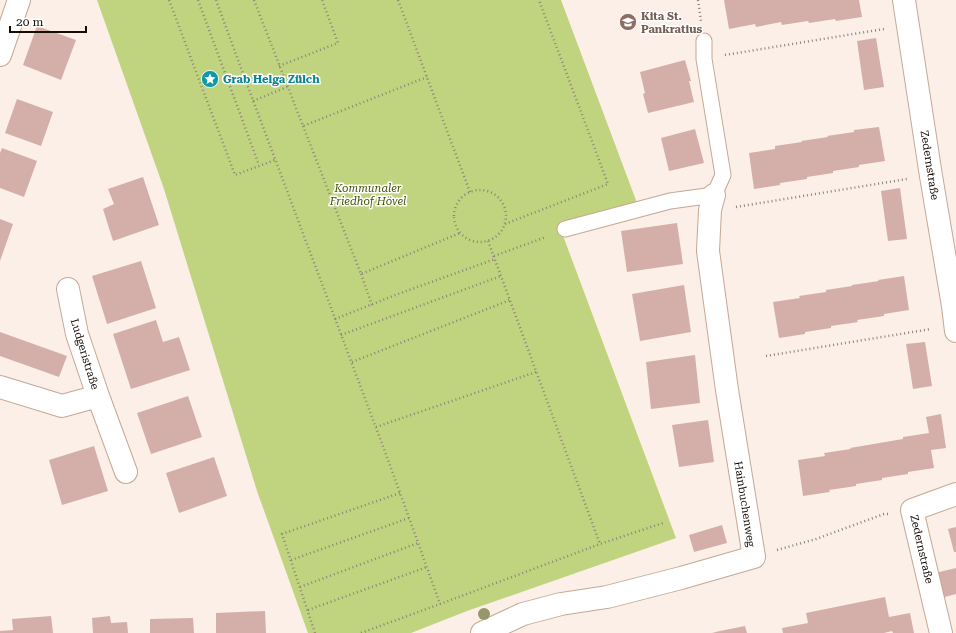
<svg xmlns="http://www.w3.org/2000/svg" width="956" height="633" font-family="'Roboto Serif',serif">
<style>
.green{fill:#c0d47f}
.building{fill:#d4afaa}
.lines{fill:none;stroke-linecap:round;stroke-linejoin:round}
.lane-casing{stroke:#c4a894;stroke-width:17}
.street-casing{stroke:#c4a894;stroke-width:24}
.path{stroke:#8d827a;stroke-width:2.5;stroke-dasharray:1 3;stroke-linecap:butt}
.lane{stroke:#fff;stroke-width:15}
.street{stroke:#fff;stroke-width:22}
.tree{fill:#95976b}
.labels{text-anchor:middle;stroke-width:3;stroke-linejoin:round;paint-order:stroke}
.education-label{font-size:11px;font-weight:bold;fill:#785e54;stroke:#fff;text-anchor:start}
.culture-label{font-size:11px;font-weight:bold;fill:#0d838f;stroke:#fff;text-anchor:start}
.street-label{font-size:11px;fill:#160c06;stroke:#fff}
.park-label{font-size:11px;font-style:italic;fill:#424f05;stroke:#fff}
</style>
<rect width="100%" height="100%" fill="#fbefe7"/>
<path class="green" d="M97,0H561L637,203L559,225L676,538L467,611L411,633H308L257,491L164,189Z"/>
<path class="building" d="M724,0H859L862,17L836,21L835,19L809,23L808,21L782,25L781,22L756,27L755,24L729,29Z
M37,26L76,40L61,80L23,65Z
M876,38L884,87L864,90L857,41Z
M685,60L691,81H689L694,102L648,113L643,94L645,93L640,72Z
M17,99L53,112L41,146L5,133Z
M879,127L885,161L859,165V167L833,171V173L807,177V179L780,183V185L754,189L749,153L775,149V146L802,142L801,141L828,137L827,136L854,132V130Z
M695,129L704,163L669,171L661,138Z
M2,148L37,161L24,197L0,188V153Z
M143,177L159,225L113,241L103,209L114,204L108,189Z
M900,188L907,239L888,241L881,191Z
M0,219L13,224L0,261Z
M677,223L683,264L627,272L621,231Z
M141,261L156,308L107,324L92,276Z
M904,276L909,310L884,314V316L857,320L858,322L831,326V328L805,332V334L779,338L773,302L800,298L799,296L826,292V290L852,286V285L879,281L878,280Z
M684,285L691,332L640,341L632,294Z
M156,320L163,342L179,337L190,370L131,389L113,334Z
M0,332L67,356L59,377L0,356Z
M925,342L932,386L913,389L906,344Z
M695,355L700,403L651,409L646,362Z
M188,396L202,437L151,454L137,413Z
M941,414L946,448L931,450L934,468L908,472V474L882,478V480L856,484V486L829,490L830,492L803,496L798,460L825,456L824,453L851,449L850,448L903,439V437L929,433L926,417Z
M708,420L714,462L679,467L672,425Z
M94,446L108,491L62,505L49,460Z
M214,457L227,496L179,513L166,473Z
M722,525L727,543L694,552L689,535Z
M956,527V552H954L948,529Z
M956,568V594L941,598L935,573Z
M885,597L889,617L910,613L914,633H893L892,631L884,633H783L782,628L808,623L806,613Z
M265,611L266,633H216V613Z
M51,616L53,633H0V631L13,630L12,619Z
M110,616L111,623L127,622L128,633H93L92,618Z
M193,618L194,633H150V619Z
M745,626L747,633H712L720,631Z"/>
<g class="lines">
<defs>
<path id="lane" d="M565,229L670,201L714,195L723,175L704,59V41"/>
<path id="street" d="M904,0L931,176L953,306L956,331
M0,55L19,0
M0,387L62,406L98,396L77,334L68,289
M98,396L126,472
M482,633L523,614L561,604L607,597L681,578L754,557L727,390L708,251L710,210L714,195
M941,633L912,510L956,494"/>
</defs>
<use href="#lane" class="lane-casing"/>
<use href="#street" class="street-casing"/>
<path class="path" d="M169,0L235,175L275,160
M198,0L259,165
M216,0C268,142 322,283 375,425C397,484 419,545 440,604
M254,0L303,126L427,77
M398,0L470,192
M698,0L701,21
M725,55L884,29
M279,66L338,43L322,0
M253,101L287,87
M303,126L361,274L460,233
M454 216a26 26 0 1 1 52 0a26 26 0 1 1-52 0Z
M736,207L907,179
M505,224L608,184L539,0
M488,241L600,544
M494,256L546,237
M361,274L372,305
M335,319L398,294L495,259
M341,335L501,276
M766,356L931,329
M352,362L510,300
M376,427L536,372
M777,550L816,539L884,514H888
M291,560L409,518
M300,587L418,543
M308,610L427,567
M315,633L282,534L400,493
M361,633L440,604L600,544L663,523"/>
<use href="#lane" class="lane"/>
<use href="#street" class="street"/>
</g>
<circle class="tree" cx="484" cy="614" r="6"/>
<defs>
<symbol id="school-disc" viewBox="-11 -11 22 22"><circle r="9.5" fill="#8d6e63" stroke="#fff"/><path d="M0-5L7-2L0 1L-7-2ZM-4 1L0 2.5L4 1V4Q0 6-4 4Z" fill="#fff"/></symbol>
<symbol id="sight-disc" viewBox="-11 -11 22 22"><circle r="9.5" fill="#0f9aa8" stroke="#fff"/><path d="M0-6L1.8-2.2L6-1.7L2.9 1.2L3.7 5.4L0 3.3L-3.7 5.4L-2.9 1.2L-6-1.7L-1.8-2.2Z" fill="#fff"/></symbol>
</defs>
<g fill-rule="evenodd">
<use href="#school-disc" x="618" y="12" width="20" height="20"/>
<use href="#sight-disc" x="200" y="69" width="20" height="20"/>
</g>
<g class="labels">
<g class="education-label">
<text x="641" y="20">Kita St.<tspan x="641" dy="13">Pankratius</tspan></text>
</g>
<g class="culture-label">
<text x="223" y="83">Grab Helga Zülch</text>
</g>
<g class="street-label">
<text transform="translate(930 165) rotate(81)" y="4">Zedernstraße</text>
<text transform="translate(85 354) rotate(73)" y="4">Ludgeristraße</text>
<text transform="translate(745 504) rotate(81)" y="4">Hainbuchenweg</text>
<text transform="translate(922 549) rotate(77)" y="4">Zedernstraße</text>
</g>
<g class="park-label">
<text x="368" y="192">Kommunaler<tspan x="368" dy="13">Friedhof Hövel</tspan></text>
</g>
</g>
<path d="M10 26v6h76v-6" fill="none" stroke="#160c06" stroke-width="2"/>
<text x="16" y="26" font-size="12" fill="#160c06" stroke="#ffffff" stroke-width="3" paint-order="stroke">20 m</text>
</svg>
